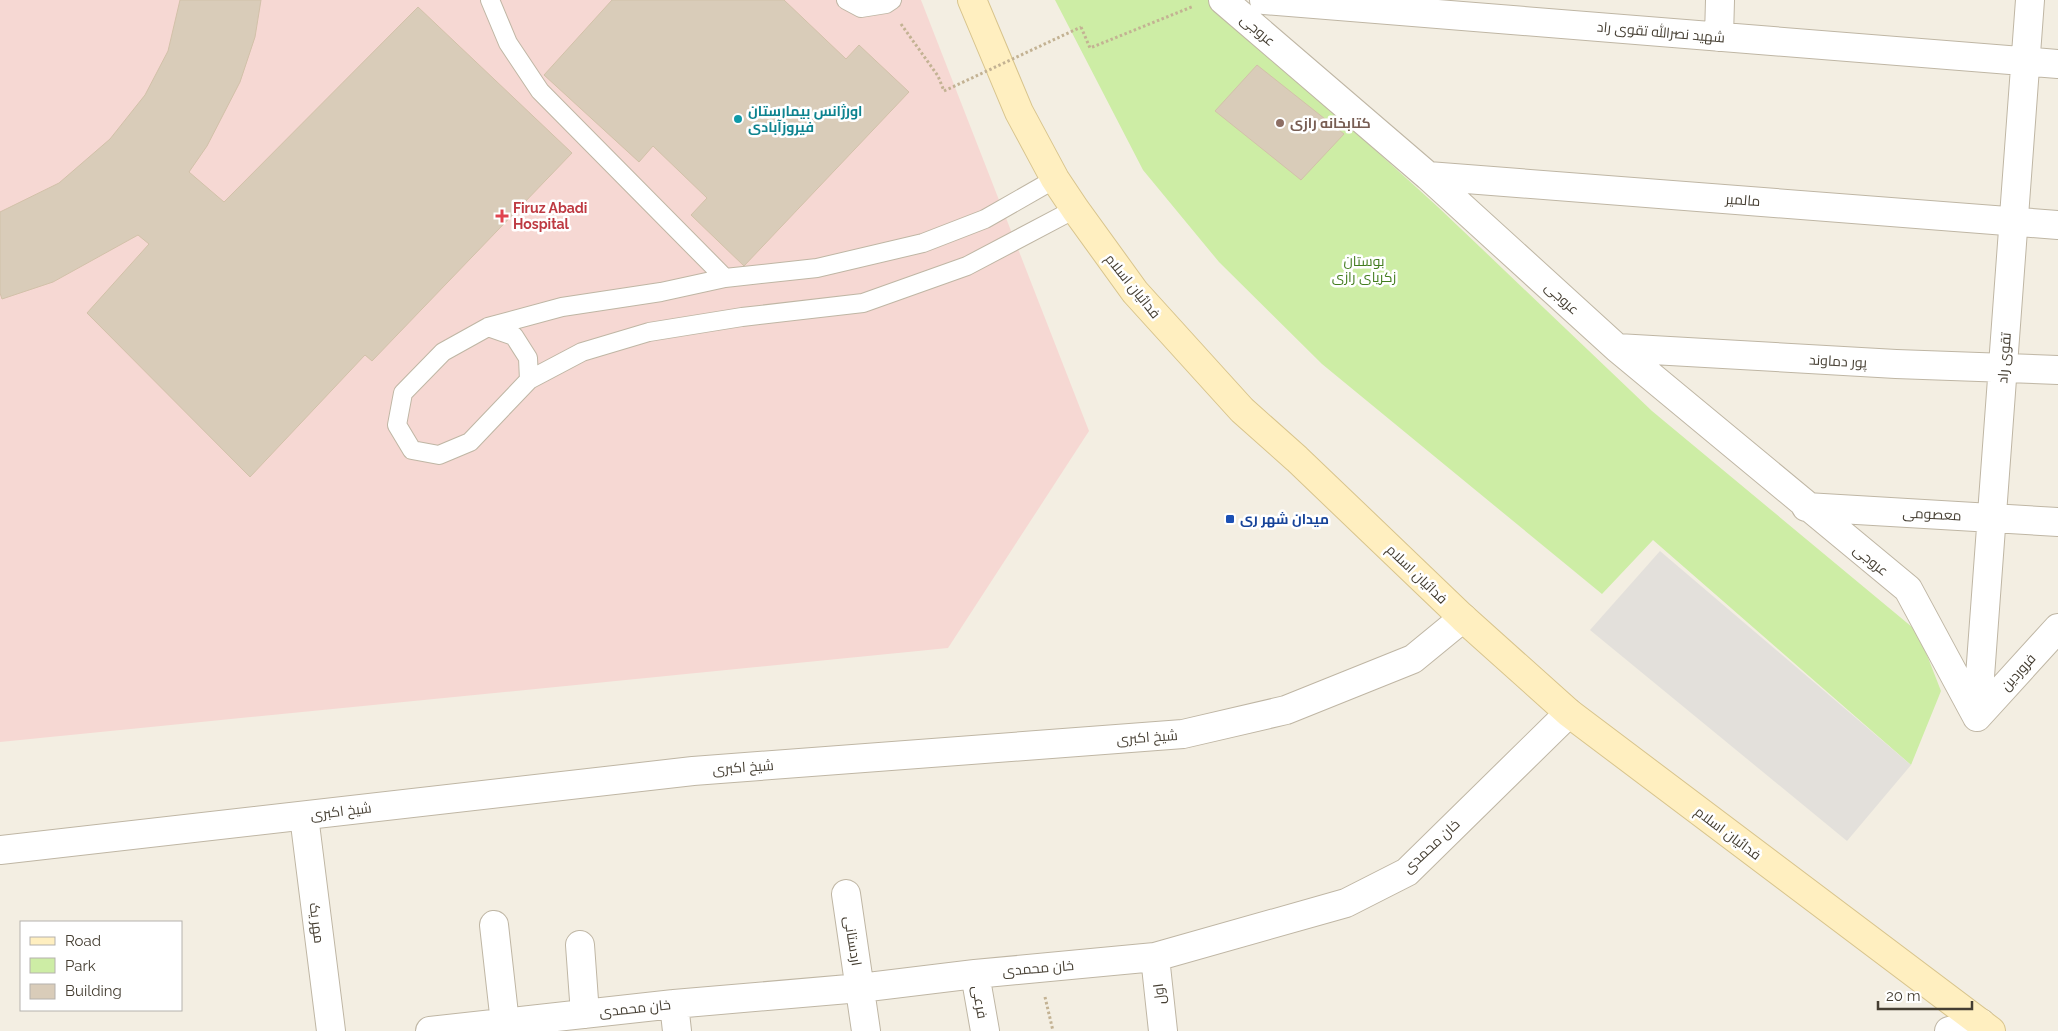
<svg xmlns="http://www.w3.org/2000/svg" width="2058" height="1031" font-family="Raleway,Cairo,sans-serif">
<style>
.medical{fill:#f6d8d3}
.green{fill:#cdeda5}
.parking{fill:#e3e0db}
.building{fill:#d9ccb9;stroke:#d2c1a9}
.lines{fill:none;stroke-linecap:round;stroke-linejoin:round}
.service-casing{stroke:#bfb6a4;stroke-width:20}
.minor-casing{stroke:#bfb6a4;stroke-width:30}
.tertiary-casing{stroke:#bfb6a4;stroke-width:30}
.secondary-casing{stroke:#d8c48c;stroke-width:30}
.path{stroke:#c3b293;stroke-width:3;stroke-dasharray:2.5 2.5;stroke-linecap:butt}
.service{stroke:#fff;stroke-width:18}
.minor{stroke:#fff;stroke-width:28}
.tertiary{stroke:#fff;stroke-width:28}
.secondary{stroke:#ffefc0;stroke-width:28}
.path-bridge{stroke:#c3b293;stroke-width:3;stroke-dasharray:2.5 2.5;stroke-linecap:butt}
.culture-dot{fill:#0f9aa8;stroke:#fff;stroke-width:2}
.education-dot{fill:#8d6e63;stroke:#fff;stroke-width:2}
.health-dot{fill:#e0444e;stroke:#fff;stroke-width:2}
.transit-dot{fill:#1a4fb4;stroke:#fff;stroke-width:2}
.labels{text-anchor:middle;stroke-width:5;stroke-linejoin:round;paint-order:stroke}
.street-label{font-size:14px;fill:#453e32;stroke:#fff}
.culture-label{font-size:14px;font-weight:bold;fill:#0d838f;stroke:#fff;text-anchor:start}
.education-label{font-size:14px;font-weight:bold;fill:#785e54;stroke:#fff;text-anchor:start}
.health-label{font-size:14px;font-weight:bold;fill:#be3a42;stroke:#fff;text-anchor:start}
.park-label{font-size:14px;fill:#437d1f;stroke:#fff}
.transit-label{font-size:14px;font-weight:bold;fill:#164399;stroke:#fff;text-anchor:start}
</style>
<rect width="100%" height="100%" fill="#f3eee2"/>
<path class="medical" d="M0,0H921L1089,431L948,648L0,742Z"/>
<path class="green" d="M1055,0H1210L1438,207L1652,411L1918,632L1941,691L1911,765L1653,540L1602,594L1322,364L1219,262L1143,170Z"/>
<path class="parking" d="M1660,551L1911,765L1847,841L1590,630Z"/>
<path class="building" d="M180,0H261L255,37L240,82L207,146L189,172L224,202L418,7L572,153L372,361L365,355L250,477L87,313L149,244L138,235L53,282L2,299L0,293V212L59,183L110,139L145,95L168,51Z
M612,0H784L846,59L859,45L909,92L744,266L691,215L707,198L653,146L639,162L544,75Z
M1257,65L1344,134L1301,180L1215,111Z"/>
<g class="lines">
<defs>
<path id="service" d="M490,0L508,43L540,91L725,278
M846,0L861,8L886,4L892,0
M1055,179L985,219L923,243L817,268L725,278L661,292L562,307L488,327L443,352L403,393L397,425L412,450L439,455L470,442L529,380L582,352L649,332L742,317L863,303L967,266L1075,209
M488,327L514,336L528,358L529,380"/>
<path id="minor" d="M1223,0L1428,176L1617,348L1908,589L1977,717
M1264,0L2058,64
M1719,37L1720,0
M1428,176L2058,225
M1617,348L1896,364L2058,370
M1806,507L2058,522
M1977,717L2030,0
M1977,717L2058,628
M304,816L331,1031
M846,894L866,1031
M494,925L505,1023
M580,945L585,1014
M1155,957L1163,1031
M975,974L985,1031
M674,1004L677,1031
M430,1031L674,1004L860,988L975,974L1155,957L1346,903L1407,872L1569,713"/>
<path id="tertiary" d="M0,850L693,771L1183,734L1286,710L1413,659L1463,618
M1949,1031L1981,1023"/>
<path id="secondary" d="M972,0L1019,112L1055,179L1075,209L1135,292L1242,410L1297,459L1463,618L1569,713L1991,1031"/>
</defs>
<use href="#service" class="service-casing"/>
<use href="#minor" class="minor-casing"/>
<use href="#tertiary" class="tertiary-casing"/>
<use href="#secondary" class="secondary-casing"/>
<path class="path" d="M901,24L938,76L944,91
M1081,27L1090,48L1194,6
M1045,997L1053,1031"/>
<use href="#service" class="service"/>
<use href="#minor" class="minor"/>
<use href="#tertiary" class="tertiary"/>
<use href="#secondary" class="secondary"/>
<path class="path-bridge" d="M944,91L1081,27"/>
</g>
<circle class="culture-dot" cx="738" cy="119" r="5"/>
<circle class="education-dot" cx="1280" cy="123" r="5"/>
<path class="health-dot" d="M499.5 208.5h5v5h5v5h-5v5h-5v-5h-5v-5h5z"/>
<rect class="transit-dot" x="1225" y="514" width="10" height="10" rx="2.5"/>
<g class="labels">
<g class="street-label">
<text transform="translate(1258 30) rotate(40)" y="5">عروجی</text>
<text transform="translate(1661 32) rotate(5)" y="5">شهید نصرالله تقوی راد</text>
<text transform="translate(1743 200) rotate(4)" y="5">مالمیر</text>
<text transform="translate(1133 286) rotate(51)" y="5">فدائیان اسلام</text>
<text transform="translate(1562 298) rotate(42)" y="5">عروجی</text>
<text transform="translate(2004 358) rotate(-86)" y="5">تقوی راد</text>
<text transform="translate(1838 361) rotate(3)" y="5">پور دماوند</text>
<text transform="translate(1932 514) rotate(3)" y="5">معصومی</text>
<text transform="translate(1871 560) rotate(39)" y="5">عروجی</text>
<text transform="translate(1417 574) rotate(44)" y="5">فدائیان اسلام</text>
<text transform="translate(2018 672) rotate(-48)" y="5">فروردین</text>
<text transform="translate(1147 737) rotate(-4)" y="5">شیخ اکبری</text>
<text transform="translate(743 767) rotate(-4)" y="5">شیخ اکبری</text>
<text transform="translate(341 811) rotate(-7)" y="5">شیخ اکبری</text>
<text transform="translate(1728 833) rotate(37)" y="5">فدائیان اسلام</text>
<text transform="translate(1431 846) rotate(-43)" y="5">خان محمدی</text>
<text transform="translate(317 923) rotate(83)" y="5">مهر یک</text>
<text transform="translate(853 941) rotate(81)" y="5">اردستانی</text>
<text transform="translate(1038 968) rotate(-5)" y="5">خان محمدی</text>
<text transform="translate(1159 994) rotate(-97)" y="5">اول</text>
<text transform="translate(980 1002) rotate(80)" y="5">فرعی</text>
<text transform="translate(635 1008) rotate(-6)" y="5">خان محمدی</text>
</g>
<g class="culture-label">
<text x="748" y="116">اورژانس بیمارستان<tspan x="748" dy="16">فیروزآبادی</tspan></text>
</g>
<g class="education-label">
<text x="1290" y="128">کتابخانه رازی</text>
</g>
<g class="health-label">
<text x="513" y="213">Firuz Abadi<tspan x="513" dy="16">Hospital</tspan></text>
</g>
<g class="park-label">
<text x="1364" y="266">بوستان<tspan x="1364" dy="16">زکریای رازی</tspan></text>
</g>
<g class="transit-label">
<text x="1240" y="524">میدان شهر ری</text>
</g>
</g>
<rect x="20" y="921" width="162" height="90" fill="#ffffff" stroke="#b5b2ad"/>
<rect x="30" y="937" width="25" height="8" fill="#ffefc0" stroke="#b5b2ad"/>
<text x="65" y="946" font-size="15" fill="#453e32">Road</text>
<rect x="30" y="958" width="25" height="15" fill="#cdeda5" stroke="#b5b2ad"/>
<text x="65" y="971" font-size="15" fill="#453e32">Park</text>
<rect x="30" y="984" width="25" height="15" fill="#d9ccb9" stroke="#b5b2ad"/>
<text x="65" y="996" font-size="15" fill="#453e32">Building</text>
<path d="M1878 1001v8h94v-8" fill="none" stroke="#453e32" stroke-width="2.5"/>
<text x="1886" y="1001" font-size="15" fill="#453e32" stroke="#ffffff" stroke-width="4" paint-order="stroke">20 m</text>
</svg>
